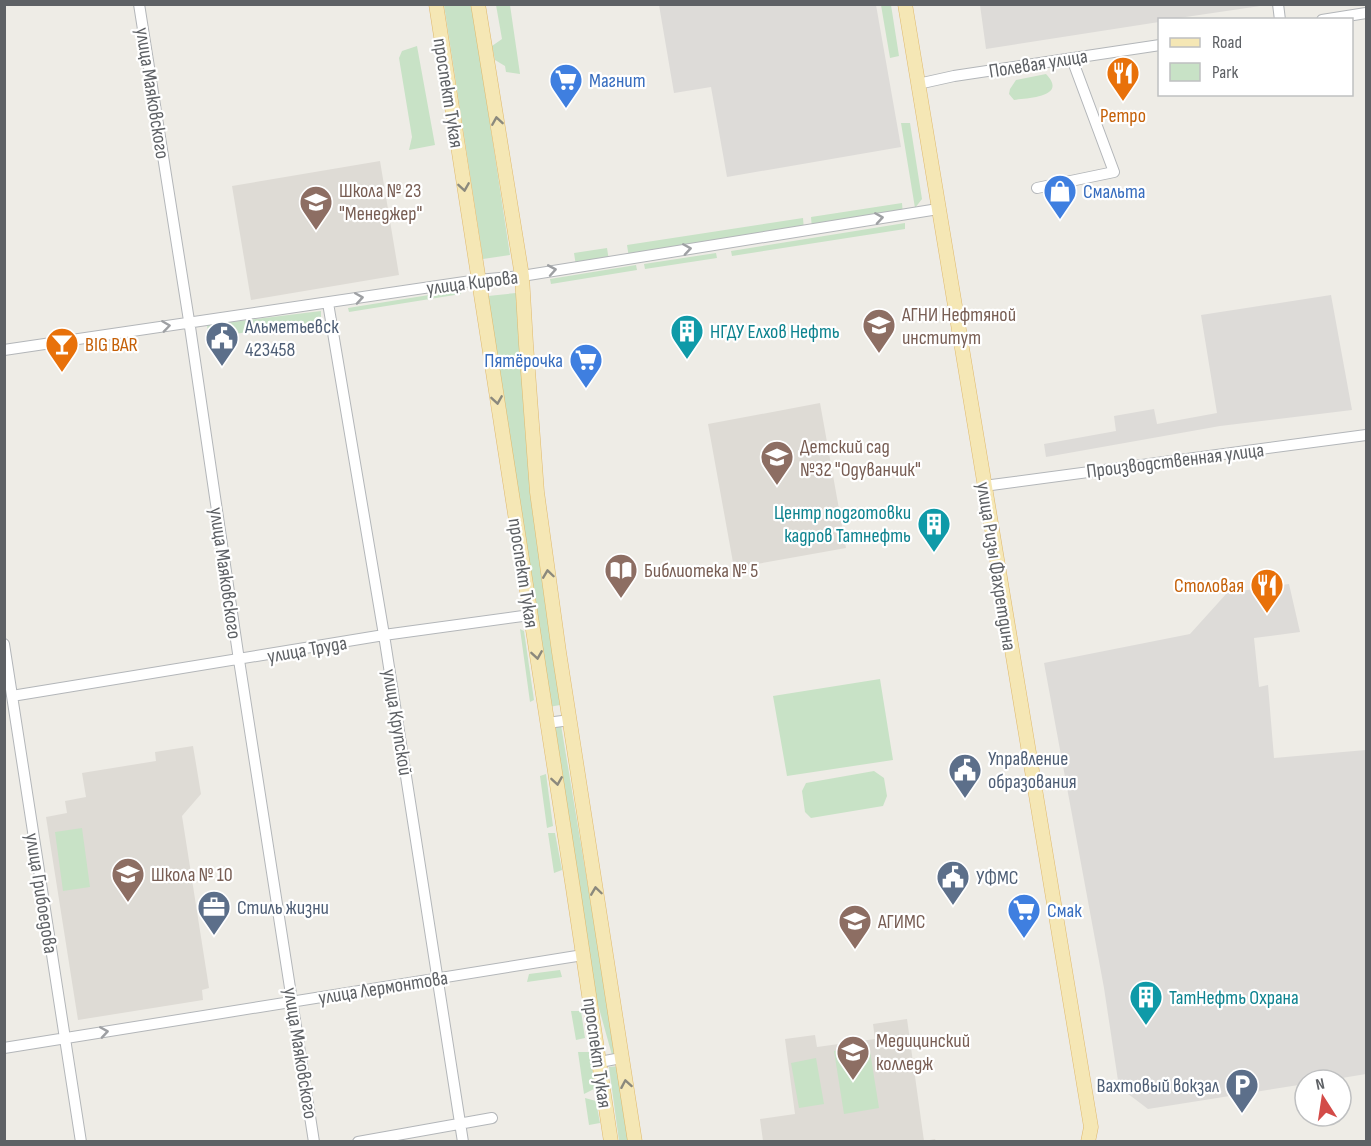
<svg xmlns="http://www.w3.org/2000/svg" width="1371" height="1146" font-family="'Sofia Sans Condensed',sans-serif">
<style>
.industrial{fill:#dddbd8}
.education{fill:#dedbd5}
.green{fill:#c8e2c6}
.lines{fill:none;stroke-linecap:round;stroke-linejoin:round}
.minor-casing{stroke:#b3b6b9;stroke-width:12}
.major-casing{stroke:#dfb96e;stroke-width:15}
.minor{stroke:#fff;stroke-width:10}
.major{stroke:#f5e7b5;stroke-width:14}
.oneway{stroke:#8b897d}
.oneway2{stroke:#9ea0a3}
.labels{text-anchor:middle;stroke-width:4.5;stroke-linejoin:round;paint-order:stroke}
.street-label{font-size:20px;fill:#5e6165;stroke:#fff}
.shop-label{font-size:20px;fill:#366cbe;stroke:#fff;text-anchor:start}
.food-label{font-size:20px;fill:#c56008;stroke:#fff}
.education-label{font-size:20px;fill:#785e54;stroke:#fff;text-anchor:start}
.service-label{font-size:20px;fill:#4e5e75;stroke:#fff;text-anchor:start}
.culture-label{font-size:20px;fill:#0d838f;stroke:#fff;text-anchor:start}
</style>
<rect width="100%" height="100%" fill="#eeece6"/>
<path class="industrial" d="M659,5H876L901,147L727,177L711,87L674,93Z
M980,5V4L1267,5L1172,19L1160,20L1159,22L986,49Z
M1331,295L1352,410L1220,426L1046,457L1044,444L1116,431L1114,416L1154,409L1157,424L1217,413L1201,315Z
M1289,584L1300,632L1254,638L1259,687L1268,685L1274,758L1366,750V1074L1330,1080H1305V1084L1148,1109L1119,1087L1104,988L1044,663L1190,634L1227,593Z"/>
<path class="education" d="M380,161L399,275L251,300L232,186Z
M820,403L846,548L734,568L708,424Z
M193,746L201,794L182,816L209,988L202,990L203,1000L78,1020L46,817L67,813L65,801L86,797L82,773L156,761L155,752Z
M907,1019L924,1141L935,1139L936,1141H763L760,1119L795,1114L785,1039L815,1035L817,1047L875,1039L873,1024Z"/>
<path class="green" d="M444,5H472L510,255L483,259Z
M496,5H510L520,74L506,72L505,66L495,60L492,46L502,39Z
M881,5H891L899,56L890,58Z
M417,46L435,145L409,150L412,137L399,58L402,51Z
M1046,74C1068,97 1029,98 1014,100L1009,94L1010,89L1016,80Z
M901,123H910L922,199L915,208Z
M902,203L903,215L812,229L811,217Z
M803,218L804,230L629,258L627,245Z
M905,223V229L732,256L731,251Z
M607,248L609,261L576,266L574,253Z
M716,253L717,258L645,269L644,264Z
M636,265L637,270L551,284L550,279Z
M460,290L461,294L349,312L348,308Z
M516,293L532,487L560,705L549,707L488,296Z
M321,311V321L209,338L207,325Z
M520,629L524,631L534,700L530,702Z
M880,679L893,760L787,776L773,696Z
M561,725L616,1054L612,1055L590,976L552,727Z
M874,771L884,778L887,796L883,806L811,818L805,812L802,791L806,783Z
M546,774L553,826L547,828L540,776Z
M82,828L90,887L63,891L55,832Z
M548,833H555L562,870L554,873Z
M560,970L562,977L527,982L529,974Z
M571,1011H581L585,1038L576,1040Z
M869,1045L879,1108L844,1114L834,1051Z
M578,1052H589L596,1088L584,1094Z
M816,1058L824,1104L799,1108L791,1063Z
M619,1066L628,1141H619L609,1067Z
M585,1098L596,1101L600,1123L589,1125Z"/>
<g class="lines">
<defs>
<path id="minor" d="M139,4L190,327L239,660L314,1142
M1278,4L1280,20
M1322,20L1366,13
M918,84L954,76L1160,45
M1037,188L1114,172L1072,59
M328,303L384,635L463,1142
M4,350L478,280L522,276L938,209
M984,486L1366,435
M4,644L81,1142
M12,696L384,635L530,615
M547,723L570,720
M4,1048L583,955
M600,1062L621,1058
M358,1142L492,1118"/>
<path id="major" d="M436,4L573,888L611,1142
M478,4L522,276L526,344L537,492L559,652L635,1142
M905,4L1091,1127L1088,1142"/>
</defs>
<use href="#minor" class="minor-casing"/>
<use href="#major" class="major-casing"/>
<use href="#minor" class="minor"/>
<use href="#major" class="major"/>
</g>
<defs><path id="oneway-chevron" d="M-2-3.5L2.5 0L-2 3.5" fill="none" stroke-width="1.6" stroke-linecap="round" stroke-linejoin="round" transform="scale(1.5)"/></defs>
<g class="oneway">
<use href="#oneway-chevron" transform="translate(497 121) rotate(-99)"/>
<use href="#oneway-chevron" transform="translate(464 187) rotate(81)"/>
<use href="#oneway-chevron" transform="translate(497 400) rotate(81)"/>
<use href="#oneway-chevron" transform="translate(548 574) rotate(-98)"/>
<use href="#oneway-chevron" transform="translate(537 655) rotate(81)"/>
<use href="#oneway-chevron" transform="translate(557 781) rotate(81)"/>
<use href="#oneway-chevron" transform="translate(596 891) rotate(-98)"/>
<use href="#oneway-chevron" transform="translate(626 1084) rotate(-100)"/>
</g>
<g class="oneway2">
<use href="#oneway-chevron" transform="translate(879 218) rotate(-9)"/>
<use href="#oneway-chevron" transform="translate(687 249) rotate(-9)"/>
<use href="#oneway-chevron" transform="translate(552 270) rotate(-10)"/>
<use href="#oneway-chevron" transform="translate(359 298) rotate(-9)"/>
<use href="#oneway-chevron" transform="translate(166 326) rotate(-8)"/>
<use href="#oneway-chevron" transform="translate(104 1032) rotate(-9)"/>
</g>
<defs>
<symbol id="restaurant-pin" viewBox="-11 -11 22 30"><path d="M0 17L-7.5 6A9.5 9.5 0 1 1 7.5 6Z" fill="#e8710a" stroke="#fff"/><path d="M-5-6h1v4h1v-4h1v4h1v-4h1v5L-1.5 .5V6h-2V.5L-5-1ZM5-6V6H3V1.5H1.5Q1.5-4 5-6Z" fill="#fff"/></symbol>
<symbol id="supermarket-pin" viewBox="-11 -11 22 30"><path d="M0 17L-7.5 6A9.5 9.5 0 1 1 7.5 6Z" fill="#3f7fe0" stroke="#fff"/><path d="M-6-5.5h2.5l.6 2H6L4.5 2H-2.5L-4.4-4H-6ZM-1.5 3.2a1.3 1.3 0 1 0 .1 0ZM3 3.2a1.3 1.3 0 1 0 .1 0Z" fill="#fff"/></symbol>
<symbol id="shop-pin" viewBox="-11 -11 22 30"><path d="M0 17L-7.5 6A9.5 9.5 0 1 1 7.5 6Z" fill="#3f7fe0" stroke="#fff"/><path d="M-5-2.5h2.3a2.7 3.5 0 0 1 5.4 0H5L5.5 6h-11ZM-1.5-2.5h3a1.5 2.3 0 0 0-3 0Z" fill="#fff"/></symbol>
<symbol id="school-pin" viewBox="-11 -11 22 30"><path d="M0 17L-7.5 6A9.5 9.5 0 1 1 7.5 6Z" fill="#8d6e63" stroke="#fff"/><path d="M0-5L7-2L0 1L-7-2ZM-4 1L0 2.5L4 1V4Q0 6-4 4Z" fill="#fff"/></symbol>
<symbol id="university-pin" viewBox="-11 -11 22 30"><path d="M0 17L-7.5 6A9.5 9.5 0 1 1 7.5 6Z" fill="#8d6e63" stroke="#fff"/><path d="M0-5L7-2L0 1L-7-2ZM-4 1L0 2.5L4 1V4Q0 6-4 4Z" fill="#fff"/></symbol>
<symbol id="building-pin" viewBox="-11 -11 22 30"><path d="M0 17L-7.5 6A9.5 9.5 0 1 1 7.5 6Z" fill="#0f9aa8" stroke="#fff"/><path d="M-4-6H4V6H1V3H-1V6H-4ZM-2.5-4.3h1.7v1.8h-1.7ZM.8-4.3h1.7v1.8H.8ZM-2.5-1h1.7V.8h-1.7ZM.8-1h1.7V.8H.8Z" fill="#fff"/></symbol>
<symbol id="civic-pin" viewBox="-11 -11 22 30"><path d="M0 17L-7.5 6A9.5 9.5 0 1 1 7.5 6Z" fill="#5c6f8a" stroke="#fff"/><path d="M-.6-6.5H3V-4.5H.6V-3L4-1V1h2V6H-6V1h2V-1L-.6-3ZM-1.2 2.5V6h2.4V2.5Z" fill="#fff"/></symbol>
<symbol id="bar-pin" viewBox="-11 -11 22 30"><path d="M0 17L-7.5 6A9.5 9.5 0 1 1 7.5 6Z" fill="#e8710a" stroke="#fff"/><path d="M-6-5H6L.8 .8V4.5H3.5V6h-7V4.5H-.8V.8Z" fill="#fff"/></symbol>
<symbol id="library-pin" viewBox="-11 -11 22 30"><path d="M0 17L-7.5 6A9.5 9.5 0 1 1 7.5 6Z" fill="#8d6e63" stroke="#fff"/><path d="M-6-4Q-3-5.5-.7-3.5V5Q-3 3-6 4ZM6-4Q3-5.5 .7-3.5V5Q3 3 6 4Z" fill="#fff"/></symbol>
<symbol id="office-pin" viewBox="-11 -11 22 30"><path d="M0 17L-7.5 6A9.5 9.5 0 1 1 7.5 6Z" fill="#5c6f8a" stroke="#fff"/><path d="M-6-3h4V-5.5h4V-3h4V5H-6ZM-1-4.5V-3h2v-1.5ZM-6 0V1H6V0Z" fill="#fff"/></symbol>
<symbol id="parking-pin" viewBox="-11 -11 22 30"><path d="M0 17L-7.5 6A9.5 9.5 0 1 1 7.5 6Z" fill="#5c6f8a" stroke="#fff"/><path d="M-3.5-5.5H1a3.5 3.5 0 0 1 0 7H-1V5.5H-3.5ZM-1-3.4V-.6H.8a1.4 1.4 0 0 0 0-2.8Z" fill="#fff"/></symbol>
</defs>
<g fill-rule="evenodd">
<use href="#restaurant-pin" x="1104" y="54" width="38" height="52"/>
<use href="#supermarket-pin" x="547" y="61" width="38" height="52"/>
<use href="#shop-pin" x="1041" y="172" width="38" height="52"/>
<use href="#school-pin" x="297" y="183" width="38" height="52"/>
<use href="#university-pin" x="860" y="306" width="38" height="52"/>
<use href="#building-pin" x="668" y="312" width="38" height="52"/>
<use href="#civic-pin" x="203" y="319" width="38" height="52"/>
<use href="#bar-pin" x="43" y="325" width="38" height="52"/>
<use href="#supermarket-pin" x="567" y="341" width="38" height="52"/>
<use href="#school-pin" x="758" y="438" width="38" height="52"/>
<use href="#building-pin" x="915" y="505" width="38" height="52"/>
<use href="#library-pin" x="602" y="551" width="38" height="52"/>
<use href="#restaurant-pin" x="1248" y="566" width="38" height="52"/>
<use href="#civic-pin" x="946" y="751" width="38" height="52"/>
<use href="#school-pin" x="109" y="855" width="38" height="52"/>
<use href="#civic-pin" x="934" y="858" width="38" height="52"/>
<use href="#office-pin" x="195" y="888" width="38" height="52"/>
<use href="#supermarket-pin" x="1005" y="891" width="38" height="52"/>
<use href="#university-pin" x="836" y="902" width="38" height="52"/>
<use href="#building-pin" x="1127" y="978" width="38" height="52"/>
<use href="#university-pin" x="834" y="1033" width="38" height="52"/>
<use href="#parking-pin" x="1223" y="1066" width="38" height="52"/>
</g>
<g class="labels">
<g class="street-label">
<text transform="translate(1038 63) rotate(-9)" y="7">Полевая улица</text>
<text transform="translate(153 93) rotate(81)" y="7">улица Маяковского</text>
<text transform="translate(449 93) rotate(81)" y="7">проспект Тукая</text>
<text transform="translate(472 282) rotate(-7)" y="7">улица Кирова</text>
<text transform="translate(1175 460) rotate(-7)" y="7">Производственная улица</text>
<text transform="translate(997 566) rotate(81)" y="7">улица Ризы Фахретдина</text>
<text transform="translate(226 573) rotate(82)" y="7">улица Маяковского</text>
<text transform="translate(524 573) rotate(81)" y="7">проспект Тукая</text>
<text transform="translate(307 649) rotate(-10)" y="7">улица Труда</text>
<text transform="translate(398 722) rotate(81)" y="7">улица Крупской</text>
<text transform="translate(42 893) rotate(81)" y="7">улица Грибоедова</text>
<text transform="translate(383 987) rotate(-9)" y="7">улица Лермонтова</text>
<text transform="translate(301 1053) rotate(81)" y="7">улица Маяковского</text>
<text transform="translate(598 1053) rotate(82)" y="7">проспект Тукая</text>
</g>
<g class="shop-label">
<text x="589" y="87">Магнит</text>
<text x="1083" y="198">Смальта</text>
<text x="563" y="367" text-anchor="end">Пятёрочка</text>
<text x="1047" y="917">Смак</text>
</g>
<g class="food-label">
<text x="1123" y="122">Ретро</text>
<text x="85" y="351" text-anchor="start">BIG BAR</text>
<text x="1244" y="592" text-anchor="end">Столовая</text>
</g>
<g class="education-label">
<text x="339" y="197">Школа № 23<tspan x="339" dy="23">"Менеджер"</tspan></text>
<text x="902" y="321">АГНИ Нефтяной<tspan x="902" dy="23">институт</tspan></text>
<text x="800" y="453">Детский сад<tspan x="800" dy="23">№32 "Одуванчик"</tspan></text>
<text x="644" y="577">Библиотека № 5</text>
<text x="151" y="881">Школа № 10</text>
<text x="878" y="928">АГИМС</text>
<text x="876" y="1047">Медицинский<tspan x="876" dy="23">колледж</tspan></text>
</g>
<g class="service-label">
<text x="245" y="333">Альметьевск<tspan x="245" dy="23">423458</tspan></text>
<text x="988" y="765">Управление<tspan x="988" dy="23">образования</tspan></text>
<text x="976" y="884">УФМС</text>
<text x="237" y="914">Стиль жизни</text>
<text x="1219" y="1092" text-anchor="end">Вахтовый вокзал</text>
</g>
<g class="culture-label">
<text x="710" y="338">НГДУ Елхов Нефть</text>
<text x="911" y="519" text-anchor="end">Центр подготовки<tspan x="911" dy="23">кадров Татнефть</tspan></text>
<text x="1169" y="1004">ТатНефть Охрана</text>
</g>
</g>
<rect width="1371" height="1146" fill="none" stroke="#5e6165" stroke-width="12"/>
<rect x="1158" y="18" width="195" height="78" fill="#ffffff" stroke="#bfc0c1" stroke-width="1.5"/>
<rect x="1170" y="38" width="30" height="9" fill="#f5e7b5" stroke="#bfc0c1" stroke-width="1.5"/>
<text x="1212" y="48" font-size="18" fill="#5e6165">Road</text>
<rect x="1170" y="63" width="30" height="18" fill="#c8e2c6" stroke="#bfc0c1" stroke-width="1.5"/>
<text x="1212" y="78" font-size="18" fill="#5e6165">Park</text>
<g transform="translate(1323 1098) rotate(348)"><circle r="28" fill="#ffffff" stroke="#bfc0c1" stroke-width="1.5"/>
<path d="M0-4.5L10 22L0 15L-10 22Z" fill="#d34b48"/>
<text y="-9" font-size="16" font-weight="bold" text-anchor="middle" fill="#5e6165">N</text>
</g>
</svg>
